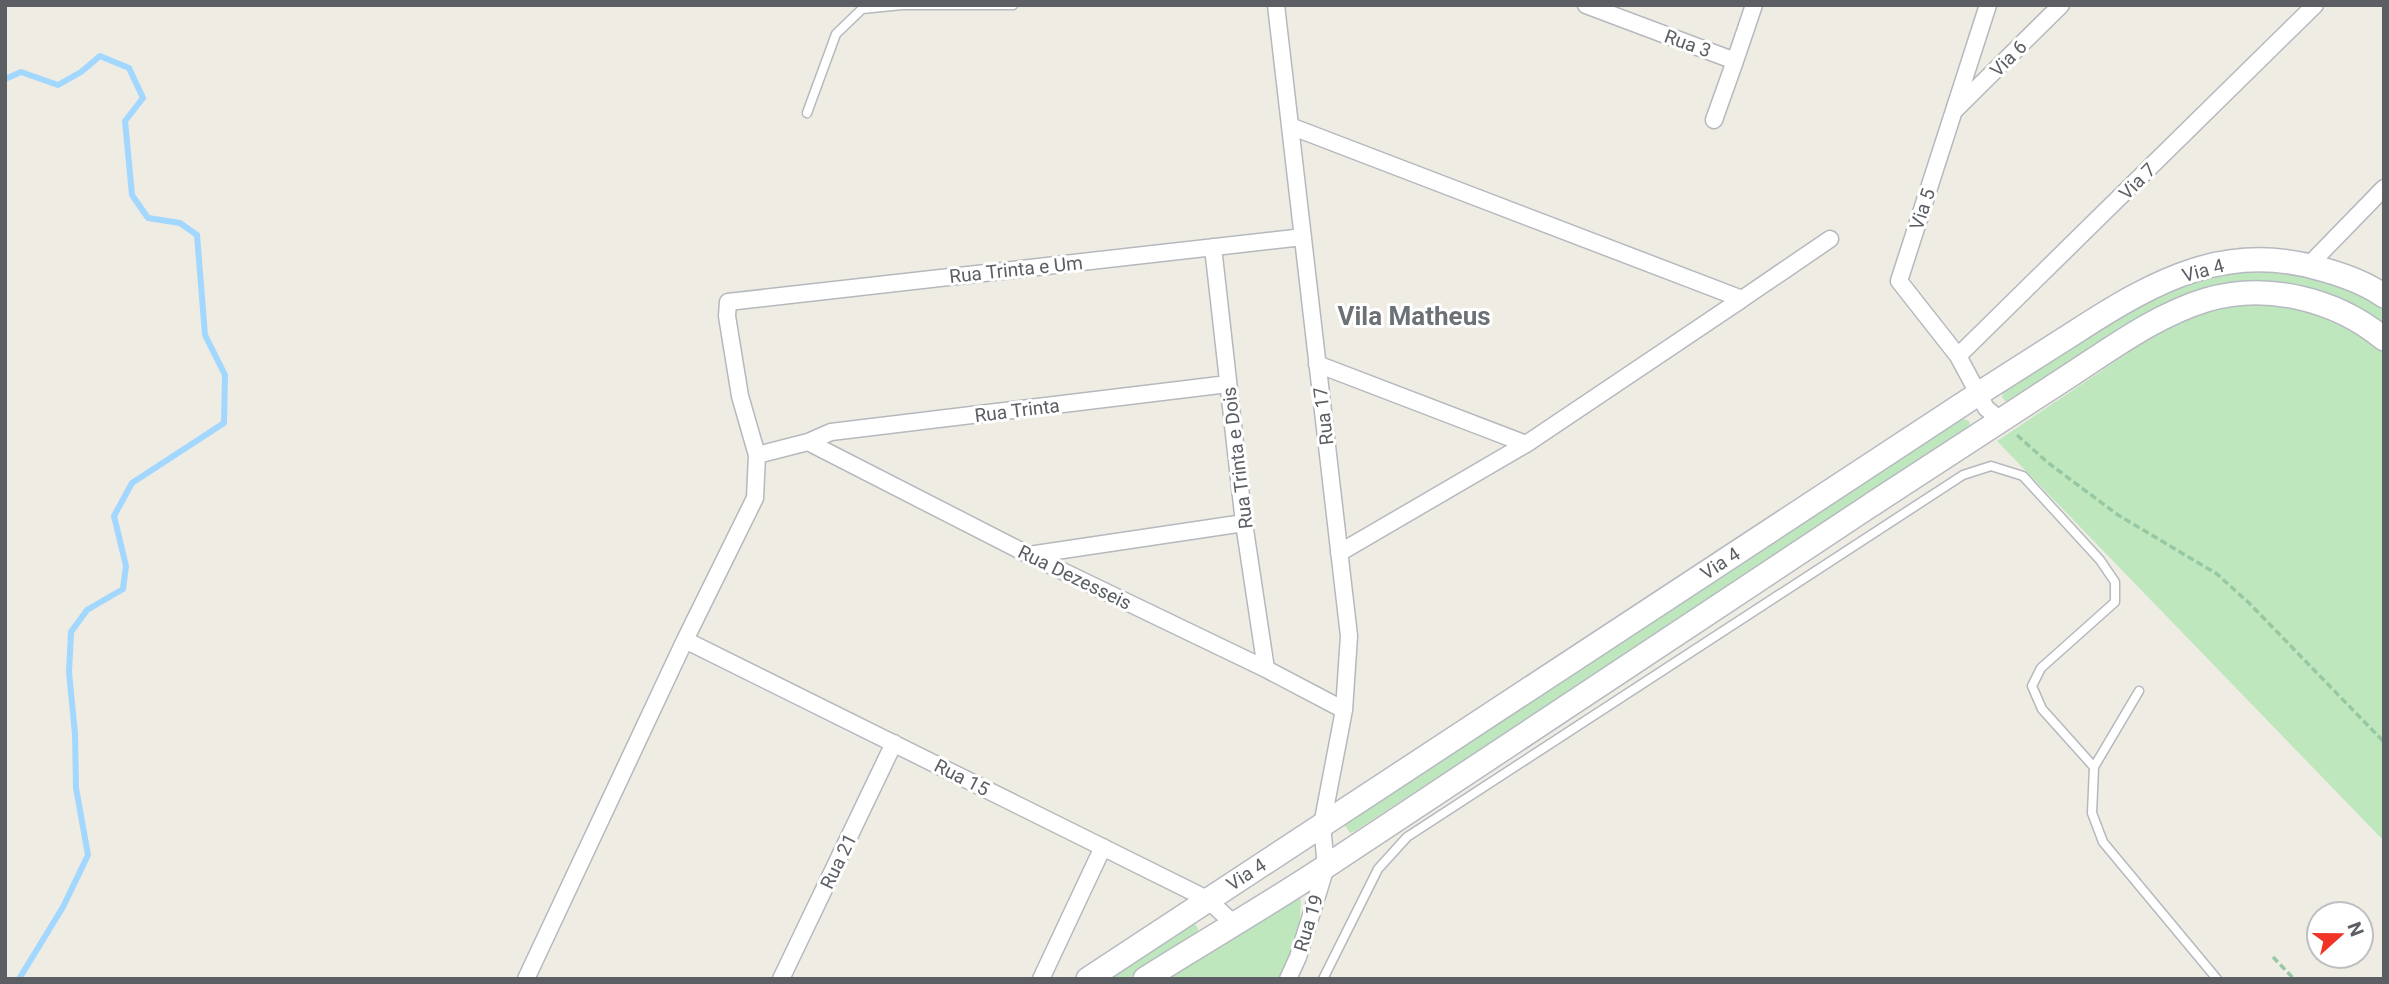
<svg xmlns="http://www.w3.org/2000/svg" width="2389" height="984" font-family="Roboto,sans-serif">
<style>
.green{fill:#bee7be}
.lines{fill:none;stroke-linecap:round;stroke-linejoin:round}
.stream{stroke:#a2d7ff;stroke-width:6}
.lane-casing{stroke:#b5b9be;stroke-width:11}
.street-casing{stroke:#b5b9be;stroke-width:19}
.secondary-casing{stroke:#b6bac0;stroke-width:26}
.path{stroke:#97c8a4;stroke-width:3.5;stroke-dasharray:7 3.5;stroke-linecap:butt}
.lane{stroke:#fff;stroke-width:8}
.street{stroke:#fff;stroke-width:16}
.secondary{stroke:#fff;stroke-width:23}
.labels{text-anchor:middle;stroke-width:6;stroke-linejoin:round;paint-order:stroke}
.street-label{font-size:19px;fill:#5b5f64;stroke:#fff}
.district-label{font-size:26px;font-weight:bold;fill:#6c7176;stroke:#fff}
</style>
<rect width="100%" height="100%" fill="#eeece3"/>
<path class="green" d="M2244,270C2262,271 2281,270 2299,273C2329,278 2358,293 2384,309V325C2343,293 2276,274 2225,283C2216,285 2207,288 2199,291L2011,401H2005L2002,397L2004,391L2128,310L2199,278Z
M2243,304C2300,306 2338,318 2384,352V841L1997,441L2146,341L2186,319L2216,309Z
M1960,418L1969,421L1970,426L1968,430L1355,831L1350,833L1344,824Z
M1300,892C1304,923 1292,951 1278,979H1165Z
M1193,923L1197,926L1198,930L1194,935L1127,979H1107Z"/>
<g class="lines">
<path class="stream" d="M5,79L21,72L58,85L81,72L100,56L129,68L143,98L125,121L132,195L148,218L180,223L197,235L205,335L225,375L224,423L132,483L114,516L126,566L123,589L87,610L71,632L69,672L75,734L76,788L88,855L63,907L19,979"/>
<defs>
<path id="lane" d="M807,113L836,34L862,9L902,5H1013
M2139,691L2094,767L2092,813L2103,842L2217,979
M1323,979L1378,869L1407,837L1963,475L1991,466L2023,476L2100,560L2115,582V602L2041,668L2032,686L2042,709L2094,767"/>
<path id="street" d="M1276,5L1349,636L1344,710L1322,825L1326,867L1298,957L1288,979
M1586,5L1735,61L1754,5
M1988,5L1899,281L1958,356L1986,408L2000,420
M1956,109L2061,5
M1714,120L1735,61
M1290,126L1742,299L1526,444L1339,553
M1213,247L1244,523L1266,669
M2309,265L2384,188
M1742,299L1830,239
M1958,356L2315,5
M1317,364L1526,444
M808,442L1029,555L1266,669L1344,710
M757,455L740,396L727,316L728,302L1303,237
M1029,555L1244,523
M685,640L755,498L757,455L808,442L831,432L1228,384
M526,979L685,640L1207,899L1233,923
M781,979L894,743
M1041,979L1103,847"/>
<path id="secondary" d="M1088,979L1978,394C2011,373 2044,352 2077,331C2156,280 2228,240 2325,270C2346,276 2366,283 2384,296
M1145,979C1205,941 1266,906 1325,867C1507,747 1689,626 1871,505C1938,461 2005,417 2072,374C2115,346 2157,315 2206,300C2266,282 2336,299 2384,339"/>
</defs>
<use href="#lane" class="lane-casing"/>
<use href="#street" class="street-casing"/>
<use href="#secondary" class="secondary-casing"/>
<path class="path" d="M2017,435L2047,462L2118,515L2217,574L2249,603L2384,742
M2273,957L2294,979"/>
<use href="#lane" class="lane"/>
<use href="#street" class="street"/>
<use href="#secondary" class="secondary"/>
</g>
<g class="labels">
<g class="street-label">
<text transform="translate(1688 43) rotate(20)" y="7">Rua 3</text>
<text transform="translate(2008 58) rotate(-45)" y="7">Via 6</text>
<text transform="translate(2137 181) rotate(-45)" y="7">Via 7</text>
<text transform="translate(1922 209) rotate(-72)" y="7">Via 5</text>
<text transform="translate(1016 269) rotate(-6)" y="7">Rua Trinta e Um</text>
<text transform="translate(2203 270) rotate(-15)" y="7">Via 4</text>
<text transform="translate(1017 410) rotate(-7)" y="7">Rua Trinta</text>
<text transform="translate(1323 416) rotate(-97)" y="7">Rua 17</text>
<text transform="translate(1237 458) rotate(-97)" y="7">Rua Trinta e Dois</text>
<text transform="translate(1720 563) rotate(-33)" y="7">Via 4</text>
<text transform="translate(1075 577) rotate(26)" y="7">Rua Dezesseis</text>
<text transform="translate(962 777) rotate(27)" y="7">Rua 15</text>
<text transform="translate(838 861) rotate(-64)" y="7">Rua 21</text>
<text transform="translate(1246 874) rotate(-33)" y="7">Via 4</text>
<text transform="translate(1308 923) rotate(-73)" y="7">Rua 19</text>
</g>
<g class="district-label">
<text x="1414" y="325">Vila Matheus</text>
</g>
</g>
<rect width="2389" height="984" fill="none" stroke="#5b5f64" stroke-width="14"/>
<g transform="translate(2340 935) rotate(69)"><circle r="33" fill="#ffffff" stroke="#bdbfc1" stroke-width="2"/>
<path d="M0-5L12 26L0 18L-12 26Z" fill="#f03527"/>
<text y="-10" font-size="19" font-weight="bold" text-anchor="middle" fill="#5b5f64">N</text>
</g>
</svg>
